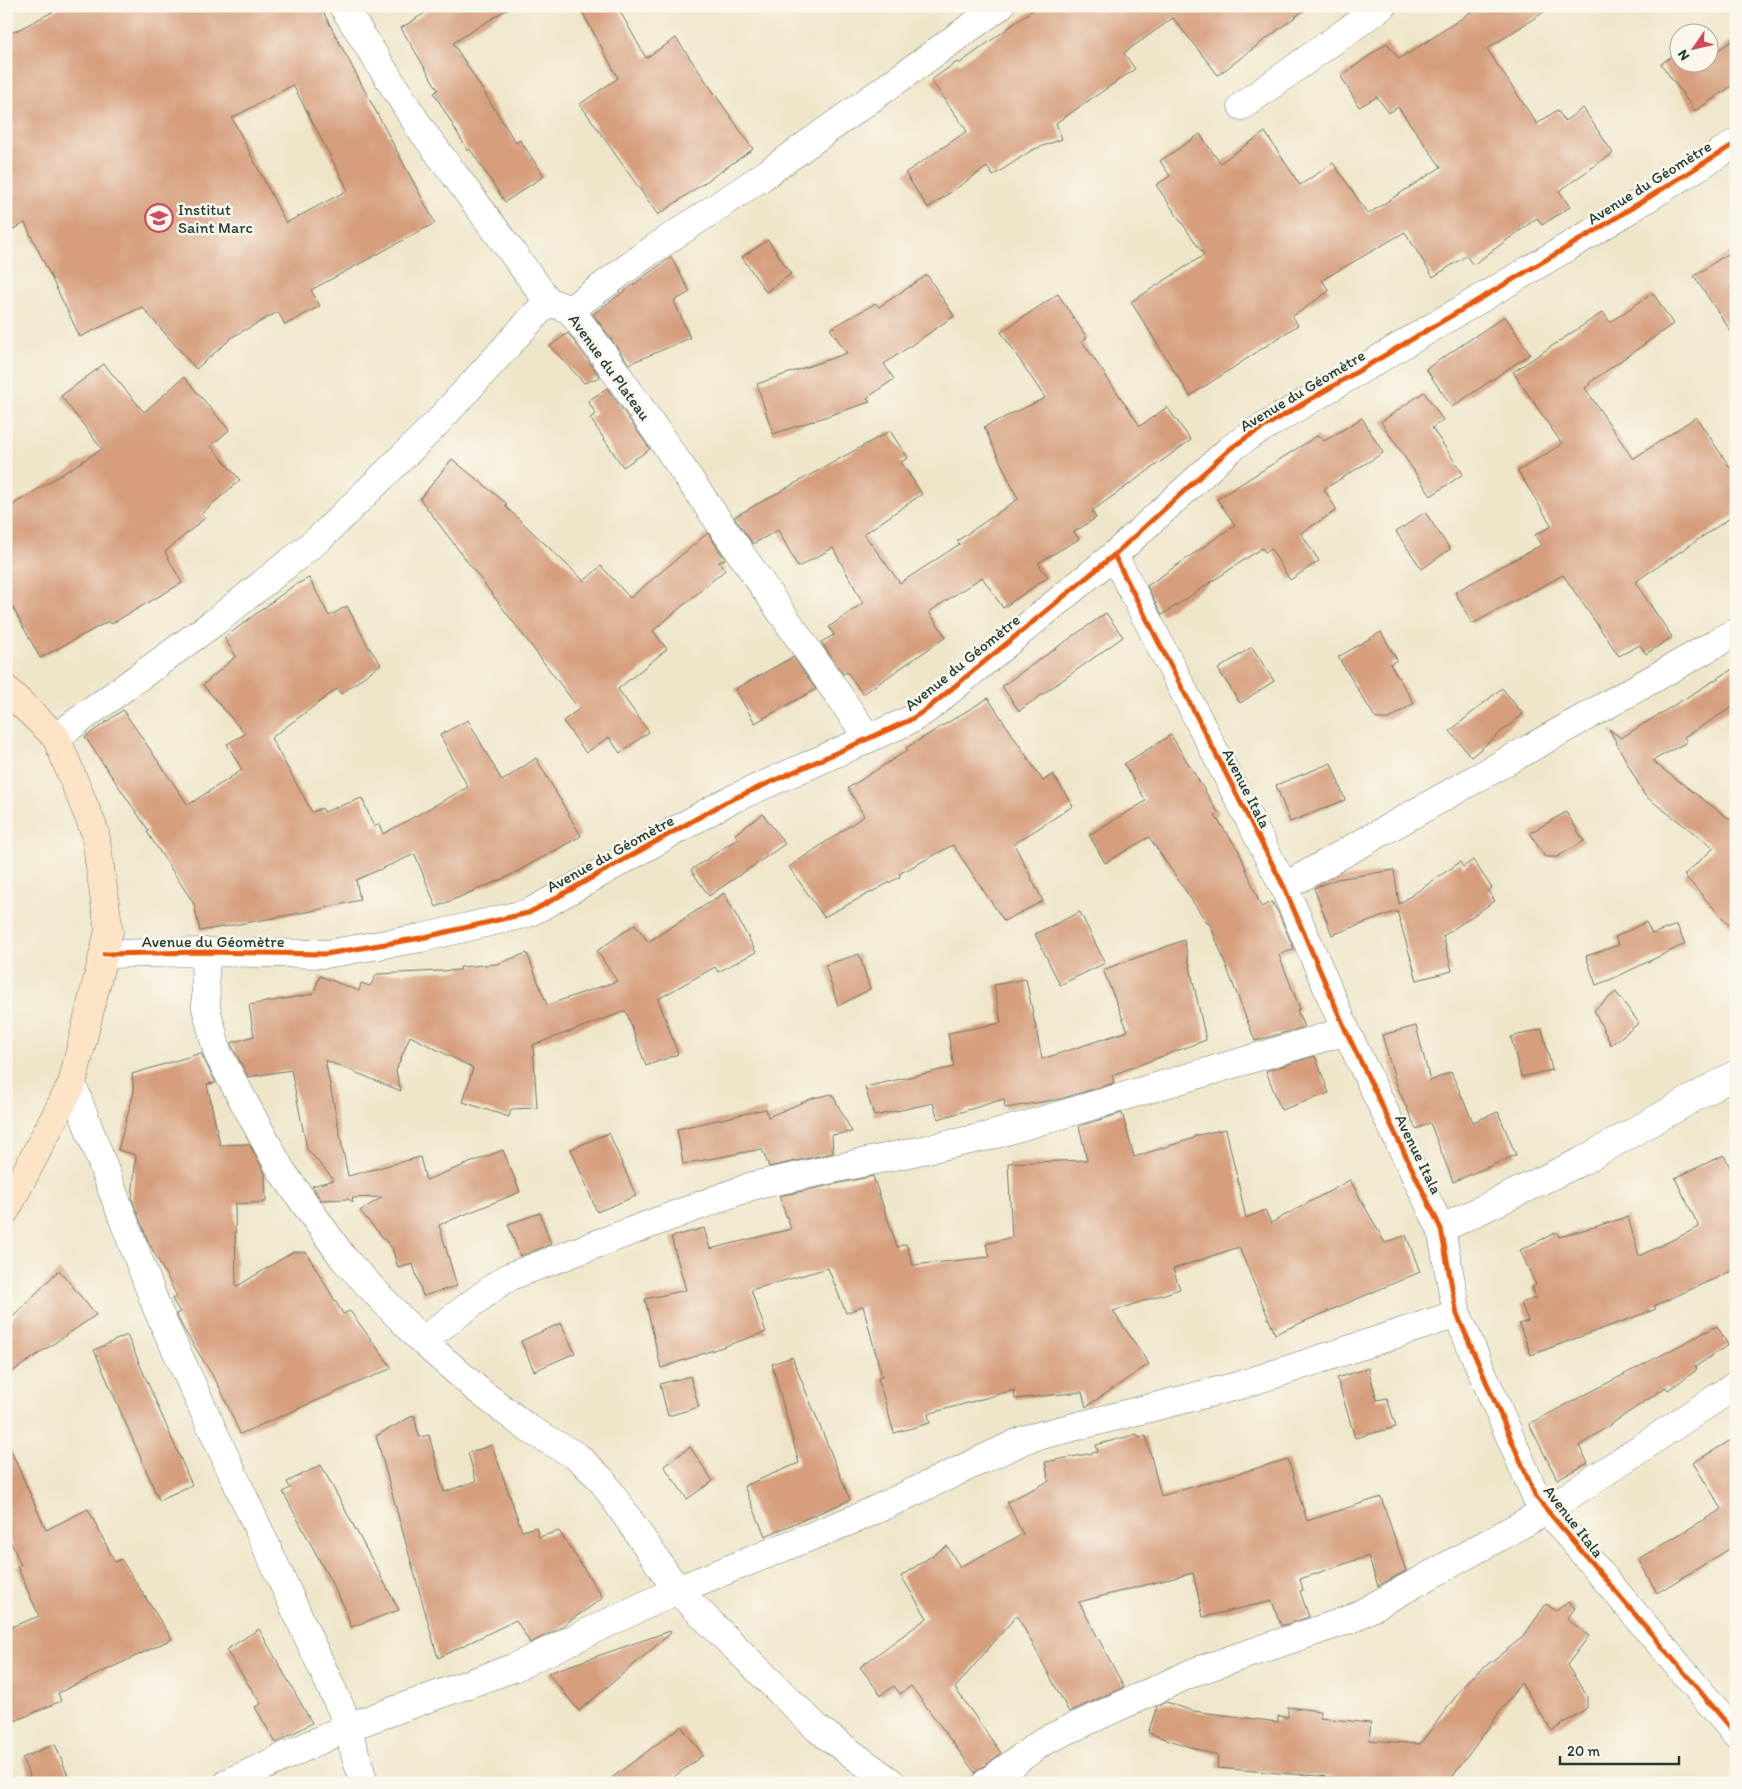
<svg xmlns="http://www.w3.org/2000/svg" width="1742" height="1789" font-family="Itim,sans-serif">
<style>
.building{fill:#d69e7d;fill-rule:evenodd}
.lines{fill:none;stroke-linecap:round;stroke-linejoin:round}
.minor-casing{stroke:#687868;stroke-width:29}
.secondary-casing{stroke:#687868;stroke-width:29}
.minor{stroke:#fff;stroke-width:28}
.secondary{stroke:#fee4c6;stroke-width:28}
.cycleway-casing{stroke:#fbf7ec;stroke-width:8}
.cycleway{stroke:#e8590c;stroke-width:5}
.labels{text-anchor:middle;stroke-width:5;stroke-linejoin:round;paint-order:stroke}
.street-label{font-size:16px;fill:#1f3d34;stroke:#fbf7ec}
.poi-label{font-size:16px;fill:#1f3d34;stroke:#fbf7ec;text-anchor:start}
</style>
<rect width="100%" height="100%" fill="#fbf7ec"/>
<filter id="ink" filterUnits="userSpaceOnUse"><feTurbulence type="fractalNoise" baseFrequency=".02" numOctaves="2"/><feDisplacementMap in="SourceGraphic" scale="10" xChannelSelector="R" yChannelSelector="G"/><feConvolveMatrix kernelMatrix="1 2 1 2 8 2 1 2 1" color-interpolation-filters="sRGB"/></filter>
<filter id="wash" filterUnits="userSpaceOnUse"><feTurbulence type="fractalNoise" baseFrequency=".0096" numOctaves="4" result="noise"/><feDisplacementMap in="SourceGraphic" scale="20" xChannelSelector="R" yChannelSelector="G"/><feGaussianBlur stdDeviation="1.12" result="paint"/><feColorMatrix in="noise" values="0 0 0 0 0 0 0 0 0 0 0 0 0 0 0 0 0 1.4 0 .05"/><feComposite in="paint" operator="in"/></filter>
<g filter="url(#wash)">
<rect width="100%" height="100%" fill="#efe6ca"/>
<g id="blocks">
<path class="building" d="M64,6H320L435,223L311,290L320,306L285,325L278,312L234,336L196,369L142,307L80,337L25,223L6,233V36ZM293,85L348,190L286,223L232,118Z
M436,6H512L453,43L516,143L520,140L544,176L505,202L470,149L468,151L434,93L438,90L401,28Z
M579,6H617L646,58L676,38L753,149L658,215L580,104L618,78Z
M1038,6H1310L1218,75L1173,18L1124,53L1135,69L1056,123L1062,139L1032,150L993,176L987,167L928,208L905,173L967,131L931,80L957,62L959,64Z
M1480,6H1553L1487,49L1537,124L1557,110L1565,121L1583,108L1613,153L1559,191L1570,207L1542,225L1537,218L1473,265L1466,256L1433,277L1405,232L1322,280L1329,291L1292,317L1298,325L1190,396L1131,302L1204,255L1156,185L1170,176L1160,161L1200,134L1220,163L1265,132L1300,185L1333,163L1368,214L1441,167L1398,107L1389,113L1377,97L1359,107L1341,76L1387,43L1399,59L1407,53L1408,54Z
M1736,38V83L1695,111L1661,64L1680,50V62H1710V41L1717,51Z
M768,240L791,274L766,292L742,257Z
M1736,248V339L1694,276Z
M671,257L690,292L674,301L690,338L629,364L593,314Z
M927,275L954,316L884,364L894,379L867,398L870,402L773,434L757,384L847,353L830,329L876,303L879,307Z
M1653,293L1673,324L1589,383L1590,384L1585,388L1633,459L1696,417L1736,476V514L1635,582L1672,637L1646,654L1640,645L1619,656L1563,575L1472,624L1455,592L1541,545L1535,535L1552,526L1518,471L1562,444L1513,372L1603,312L1610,322Z
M1058,294L1087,338L1082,341L1140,426L1167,407L1191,440L1092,511L1096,518L1074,532L1079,539L1038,563L1048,577L1003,608L982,577L929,612L946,637L863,694L847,672L843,674L821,642L834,635L829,627L863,603L833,548L798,567L778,530L753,544L734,517L890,431L908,458L901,462L922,494L864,534L900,583L960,544L957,541L1018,499L984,427L1045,398L1001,332Z
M1505,316L1530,354L1452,407L1426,369Z
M568,333L588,360L600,377L584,383L550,346Z
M104,364L144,412L184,377L229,430L211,446L240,480L201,514L205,518L165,552L182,583L111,624L109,621L40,658L6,595V509L102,449L61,396Z
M607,388L650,449L623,467L590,418L596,414L588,401Z
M1424,392L1443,420L1432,428L1463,474L1431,496L1381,422Z
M1362,418L1383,453L1324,489L1337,510L1301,533L1319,561L1290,580L1271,549L1265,552L1262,548L1162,615L1147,586L1235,525L1217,499L1317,436L1324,441Z
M452,459L507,504L505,506L584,581L601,566L630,598L708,533L725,559L719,562L725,570L653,631L667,649L618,689L649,732L620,753L609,737L586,753L563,721L579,709L420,499Z
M1425,512L1450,549L1422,569L1396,532Z
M309,578L329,616L347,606L368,646L381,664L341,694L337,689L271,738L312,812L322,808L324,812L362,798L374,827L379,824L383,834L468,787L440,735L468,720L502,781L536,758L581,836L507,877L436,907L415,854L356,880L360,900L312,911L200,931L194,904L147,832L149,831L85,737L123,710L188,805L242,770L227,744L245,734L203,685L236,656L224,638L293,586Z
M1106,613L1123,637L1019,711L1002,686Z
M1381,632L1397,660L1390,664L1414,703L1389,719H1376L1338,657Z
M1252,647L1274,681L1240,703L1218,669Z
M793,657L816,689L755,723L735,689Z
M1736,667V705L1684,737L1687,742L1652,761L1736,824V933L1684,875L1714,848L1645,796L1609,729L1621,738Z
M1502,688L1523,714L1471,757L1450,731Z
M988,698L1043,781L1053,774L1073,806L1014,844L1043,901L1004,921L953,845L899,874L900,877L824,917L789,867L864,816L848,788L908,750L906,748Z
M1171,735L1219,814L1215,816L1239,851L1261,907L1272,902L1278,912L1294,949L1279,955L1300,1009L1297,1010L1304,1027L1255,1041L1210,924H1208L1149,837L1105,863L1089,835L1146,801L1124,764Z
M1331,763L1345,800L1290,822L1276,785Z
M1566,812L1584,841L1557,857H1545L1530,833Z
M763,814L785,844L709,896L691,870L738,838L735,834Z
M1473,860L1492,888L1488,891L1495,901L1443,936L1452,971L1417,980L1397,911L1332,935L1314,888L1337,879L1394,870L1399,904L1460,862L1463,867Z
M724,893L756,952L718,972L715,967L658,999L678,1054L646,1066L626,1011L533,1045L537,1108L511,1109L509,1117L463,1102L473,1068L410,1036L396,1071L401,1091L325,1060L348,1176L420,1157L426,1180L503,1150L520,1192L439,1225L457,1286L423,1296L413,1264L398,1268L392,1248L360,1211L382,1197L352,1198L353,1203L349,1199L321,1200L312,1186L334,1180L307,1149L291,1070L248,1077L233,1048L231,1043L254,1036L249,1005L313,994L320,976L359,991L361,983L370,986L377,974L461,970L460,967L497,964L527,953L547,1005L617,981L597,951L635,924L648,942Z
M1080,912L1105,963L1060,985L1035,934Z
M1646,922L1652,934L1677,925L1685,944L1612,979L1596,985L1586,956L1619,945L1615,937Z
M1184,940L1206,1040L1112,1075L1114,1083L1060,1099L1005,1108L1004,1099L938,1119L933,1103L874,1116L865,1087L954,1067L948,1033L1001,1023L994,985L1026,979L1042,1059L1128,1031L1103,970Z
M859,954L870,989L838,1006L825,965Z
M1616,992L1639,1023L1611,1045L1594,1010Z
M1416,1026L1430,1081L1451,1072L1473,1122L1498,1112L1516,1155L1453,1182L1430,1123L1416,1129L1397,1086L1382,1035Z
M1542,1029L1552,1070L1521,1077L1511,1037Z
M201,1053L216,1083L207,1084L220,1145L249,1144L265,1173L266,1202L235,1204L236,1287L293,1252H306L343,1314L350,1311L392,1368L240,1434L219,1386L183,1328L176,1314L180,1312L172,1299L177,1296L148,1241L132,1199L136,1155L118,1150L134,1092L132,1074Z
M1315,1056L1329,1093L1281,1110L1266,1071Z
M832,1094L852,1132L832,1135L833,1153L769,1167L762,1149L683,1164L677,1129L766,1109L768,1117L813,1098Z
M1122,1113L1134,1157L1194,1138V1136L1226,1129L1246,1218L1265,1210L1271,1223L1350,1180L1385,1243L1406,1235L1420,1272L1275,1334L1239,1247L1173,1269L1180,1289L1113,1311L1149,1364L1086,1407L1082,1392L1015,1399L1014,1390L928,1414L930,1423L894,1433L878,1378L882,1377L863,1306L846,1313L828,1268L751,1290L766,1332L661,1368L645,1299L686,1290L671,1237L704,1228L710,1249L791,1229L779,1196L873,1176L897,1247L906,1244L913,1265L990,1257L986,1244L1012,1237L1008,1163L1087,1160L1079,1126Z
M609,1133L636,1196L597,1212L571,1149Z
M1724,1155L1736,1180V1269L1654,1306L1656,1309L1531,1355L1519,1324L1528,1321L1521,1303L1536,1298L1532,1287L1536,1285L1520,1250L1557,1232L1559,1237L1628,1217L1639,1256L1699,1227L1675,1178Z
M540,1213L551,1244L520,1256L508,1224Z
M59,1270L96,1315L6,1376V1324Z
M561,1323L575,1353L534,1371L521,1341Z
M1717,1326L1728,1345L1695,1367L1697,1370L1668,1390L1666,1387L1579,1446L1588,1463L1557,1479L1529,1424Z
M127,1335L192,1485L159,1500L94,1350Z
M792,1357L850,1500L765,1536L744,1486L799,1463L772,1364Z
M1368,1368L1377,1400L1387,1398L1396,1427L1355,1438L1337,1378Z
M690,1376L699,1407L668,1416L660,1384Z
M414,1415L419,1437L429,1435L444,1492L476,1481L468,1453L492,1445L522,1531L536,1527L539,1537L559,1531L603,1598L555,1631L530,1643L516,1620L438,1658L376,1436Z
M1137,1434L1139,1438L1146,1436L1161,1496L1288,1459L1307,1521L1381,1497L1406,1571L1378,1586L1368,1556L1300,1579L1303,1590L1300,1591L1309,1617L1281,1626L1272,1601L1203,1617L1193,1573L1079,1602L1124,1687L1069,1712L1017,1615L955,1688L1001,1753L975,1773L911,1686L900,1694L894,1686L881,1695L860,1667L927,1618L901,1576L947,1546L960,1567L1023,1534L1007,1502L1049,1481L1045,1462L1098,1452L1096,1445Z
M1736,1437V1545L1657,1593L1638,1559L1722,1509L1693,1463Z
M6,1439L46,1530L88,1509L115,1562L121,1559L172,1639L58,1693L61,1701L15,1721L6,1701V1629L39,1616L17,1566L21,1565L6,1531Z
M690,1447L713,1481L687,1499L664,1466Z
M321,1465L399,1610L351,1627L344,1606L283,1492L290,1488L287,1482Z
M1568,1602L1575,1608L1567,1619L1589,1636L1567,1665L1587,1696V1708L1552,1731L1521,1683L1448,1783H1368V1780L1217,1768L1218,1756L1148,1733L1157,1706L1166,1702L1193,1711L1278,1722V1716L1288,1717V1707L1320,1711V1718L1371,1723L1369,1740L1420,1744L1469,1679L1523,1637L1546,1604L1556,1611Z
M259,1629L312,1723L276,1743L255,1707L261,1704L226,1650Z
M670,1631L671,1633L579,1711L548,1673Z
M681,1726L703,1755L666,1783H605Z
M55,1744L71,1783H33L22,1758Z"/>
</g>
</g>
<g filter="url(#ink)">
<use href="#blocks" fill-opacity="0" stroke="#687868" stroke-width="1"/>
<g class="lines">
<defs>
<path id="minor" d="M343,6L420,128L548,301L570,310L601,351L868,738
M1242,106L1382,6
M570,310L652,250L762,177L1000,6
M1114,555L1284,887L1346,1031L1441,1229L1457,1314L1536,1497L1736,1734
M56,737L216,621L320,538L436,424L548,301
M1284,887L1736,632
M205,952L206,1008L218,1054L281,1170L344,1259L422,1341L478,1390L529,1429L578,1457L601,1479L677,1590L818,1729L892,1783
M104,954L205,952L326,954L421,938L528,913L538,908L726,802L910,720L927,709L1114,555L1230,449L1247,437L1593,232L1736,143
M72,1084L158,1311L342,1711L364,1783
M1441,1229L1582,1161L1736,1074
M422,1341L498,1284L511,1276L752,1186L989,1136L1346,1031
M228,1783L348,1727L513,1668L677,1590L862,1516L1026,1439L1241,1385L1457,1314
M986,1783L1044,1741L1194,1672L1351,1619L1546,1511L1736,1385"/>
<path id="secondary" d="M6,689L56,737L95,832L109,931L72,1084L6,1210"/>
</defs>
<use href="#minor" class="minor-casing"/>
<use href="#secondary" class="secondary-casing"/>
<use href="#minor" class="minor"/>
<use href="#secondary" class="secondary"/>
<defs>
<path id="cycleway" d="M1114,555L1284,887L1346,1031L1441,1229L1457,1314L1536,1497L1736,1734
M104,954L205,952L326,954L421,938L528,913L538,908L726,802L910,720L927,709L1114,555L1230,449L1247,437L1593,232L1736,143"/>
</defs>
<use href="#cycleway" class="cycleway-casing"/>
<use href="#cycleway" class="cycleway"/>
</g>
</g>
<defs>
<symbol id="school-ring" viewBox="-11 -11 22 22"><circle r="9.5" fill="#fbf7ec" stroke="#d1495b" stroke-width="1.5"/><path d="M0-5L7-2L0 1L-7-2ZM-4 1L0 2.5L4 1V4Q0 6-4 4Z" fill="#d1495b"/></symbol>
</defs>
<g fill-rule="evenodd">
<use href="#school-ring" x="143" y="202" width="32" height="32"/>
</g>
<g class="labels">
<g class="street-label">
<text transform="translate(1649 182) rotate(-32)" y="6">Avenue du Géomètre</text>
<text transform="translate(610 367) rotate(54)" y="6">Avenue du Plateau</text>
<text transform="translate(1302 390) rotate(-31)" y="6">Avenue du Géomètre</text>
<text transform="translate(962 662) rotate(-39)" y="6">Avenue du Géomètre</text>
<text transform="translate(1247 788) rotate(63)" y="6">Avenue Itala</text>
<text transform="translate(610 853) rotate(-29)" y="6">Avenue du Géomètre</text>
<text x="213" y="947">Avenue du Géomètre</text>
<text transform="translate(1419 1154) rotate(64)" y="6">Avenue Itala</text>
<text transform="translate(1574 1521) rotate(52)" y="6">Avenue Itala</text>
</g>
<g class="poi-label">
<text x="178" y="215">Institut<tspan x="178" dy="18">Saint Marc</tspan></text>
</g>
</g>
<rect width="1742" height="1789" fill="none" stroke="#fbf7ec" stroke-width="25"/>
<g transform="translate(1694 48) rotate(236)"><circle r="24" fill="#fbf7ec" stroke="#a3ada2"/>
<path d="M0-4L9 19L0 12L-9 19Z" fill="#d1495b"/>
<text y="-8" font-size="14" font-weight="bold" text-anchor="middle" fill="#1f3d34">N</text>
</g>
<path d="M1560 1756v8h119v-8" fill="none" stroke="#1f3d34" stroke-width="2.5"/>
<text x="1567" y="1756" font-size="15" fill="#1f3d34" stroke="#fbf7ec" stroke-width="4" paint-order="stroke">20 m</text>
</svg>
